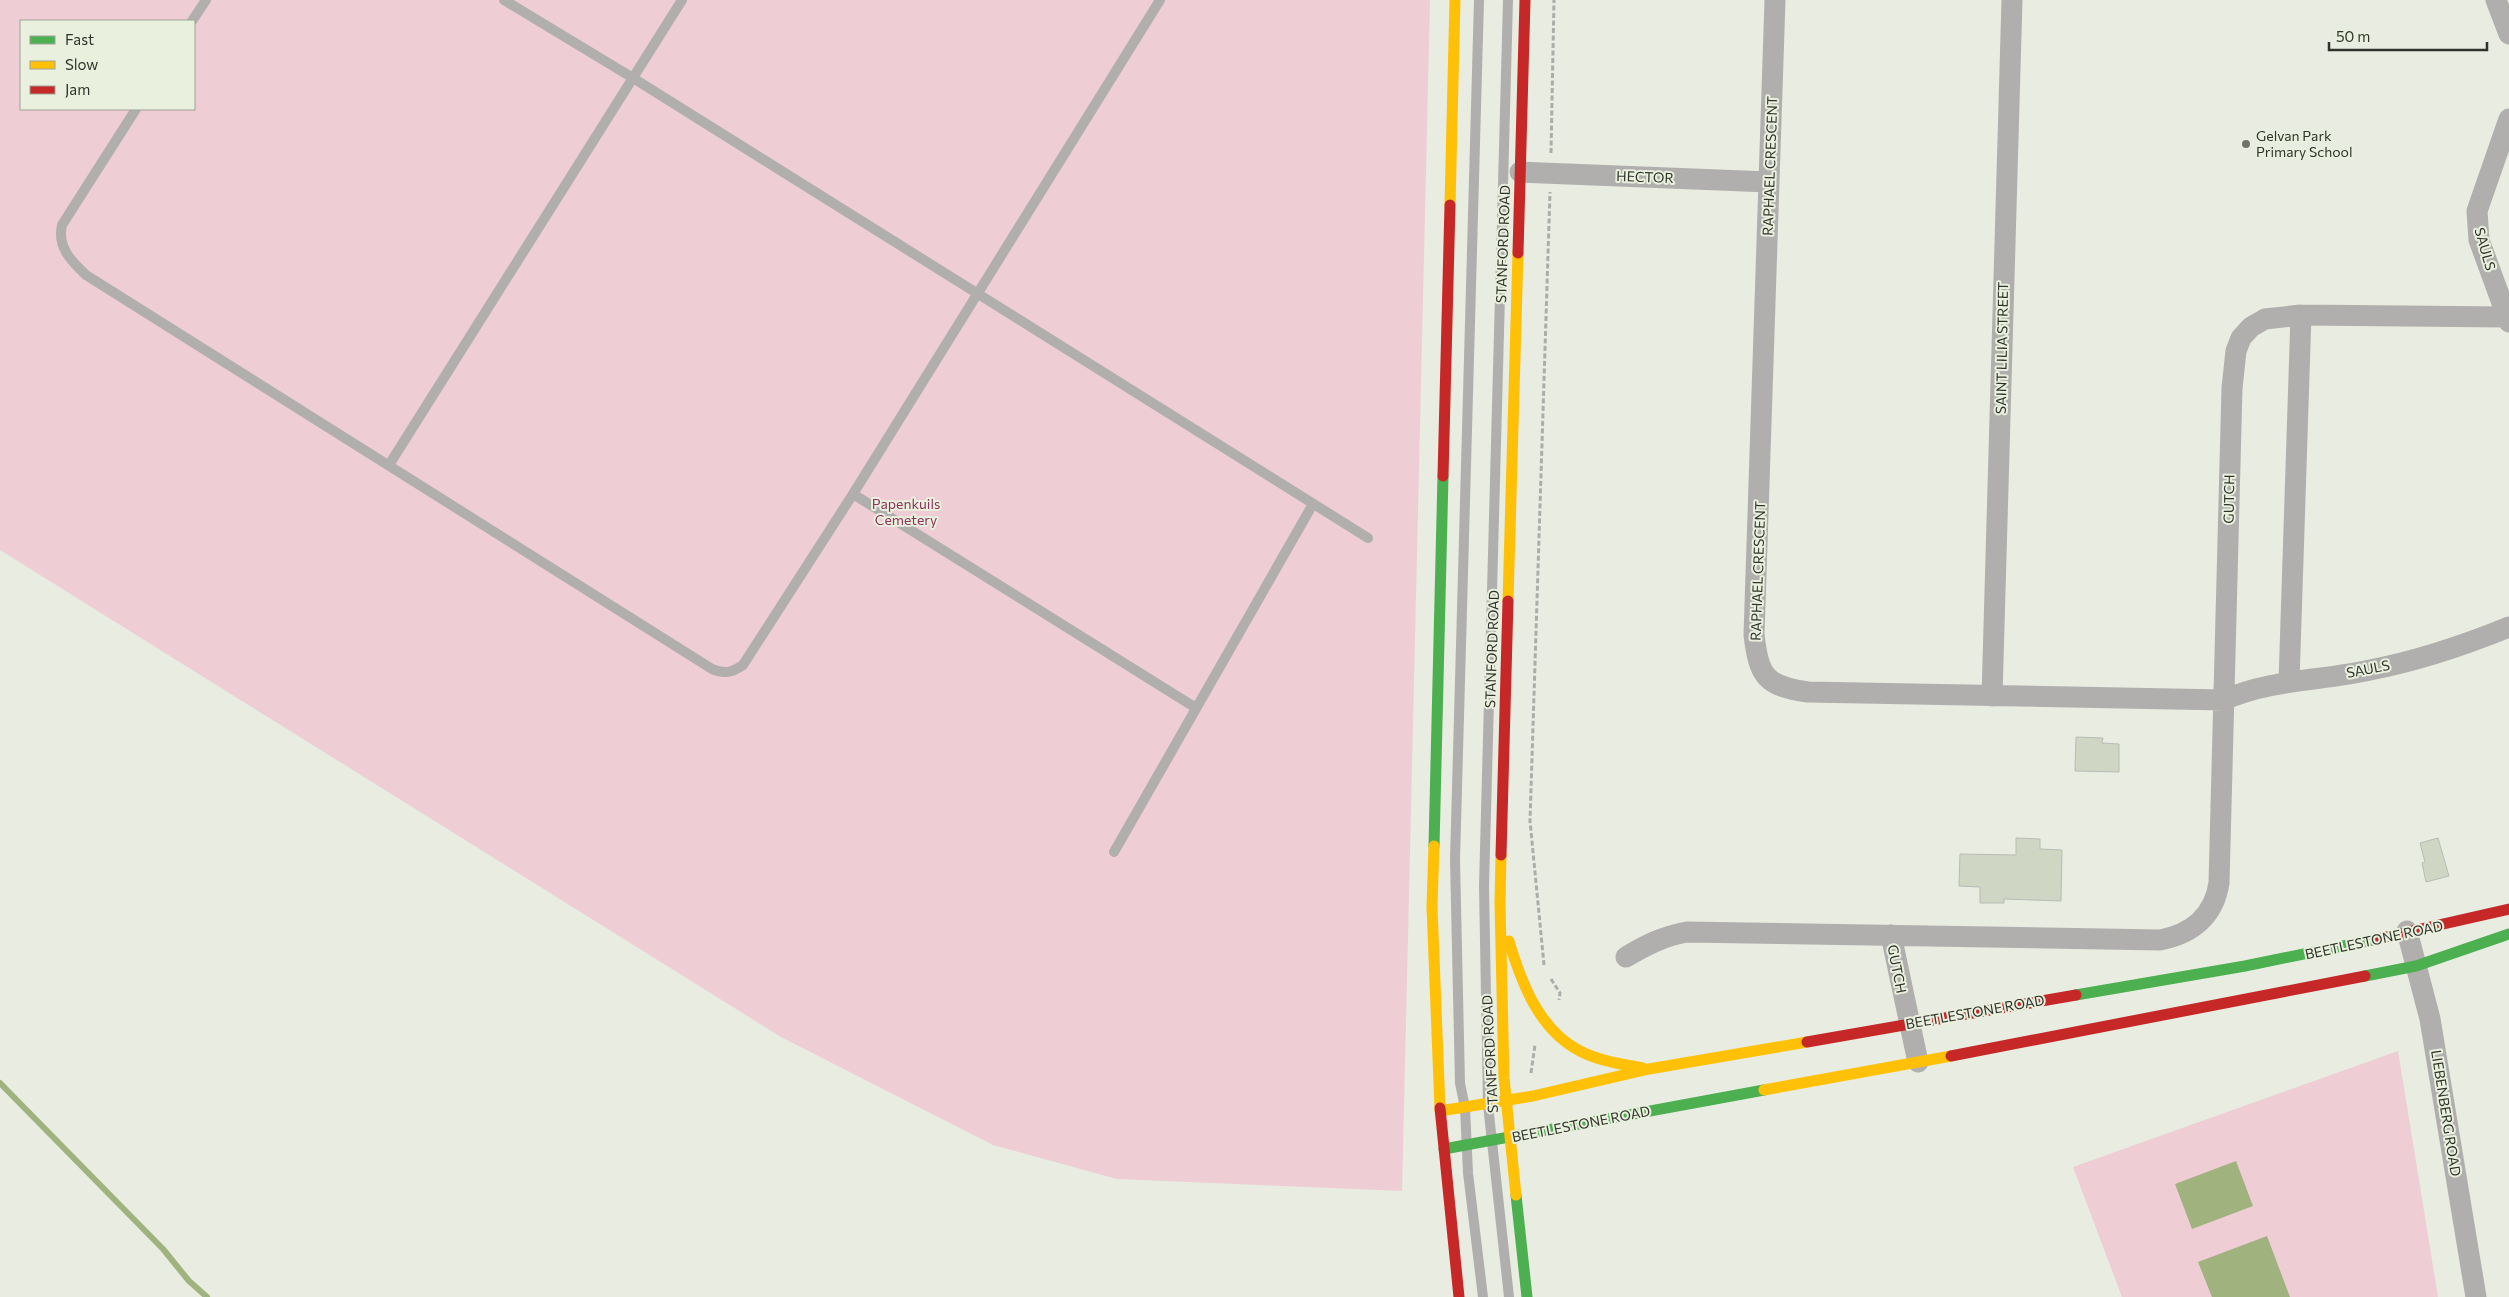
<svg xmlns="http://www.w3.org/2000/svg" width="2509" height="1297" font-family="Commissioner,sans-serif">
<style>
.green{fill:#eecdd5;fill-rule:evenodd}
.water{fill:#a0b37e}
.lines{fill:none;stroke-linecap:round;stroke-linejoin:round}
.stream{stroke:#a0b37e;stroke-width:6}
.building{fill:#cfd6c3;stroke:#b9bcb4}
.path{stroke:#adacaa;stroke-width:3;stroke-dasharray:5 2.5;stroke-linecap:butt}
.lane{stroke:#b1afae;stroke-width:10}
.street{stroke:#b1afae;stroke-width:21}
.fast{stroke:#4caf50;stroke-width:11}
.slow{stroke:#ffc107;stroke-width:11}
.jam{stroke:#c62828;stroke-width:11}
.poi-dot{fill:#70746b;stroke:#e9f0dd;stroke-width:2}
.labels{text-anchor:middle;stroke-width:4;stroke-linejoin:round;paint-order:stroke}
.poi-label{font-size:14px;fill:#30332c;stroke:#e9f0dd;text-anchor:start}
.street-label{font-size:14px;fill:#30332c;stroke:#e9f0dd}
.park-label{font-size:14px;fill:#8d325b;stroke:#e9f0dd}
</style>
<rect width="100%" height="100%" fill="#e8ece1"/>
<path class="green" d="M0,0H1430L1402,1191L1117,1179L993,1145L781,1037L0,550ZM21,21H194V109H21Z
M2398,1051L2438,1297H2122L2073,1167Z"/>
<path class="water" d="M2236,1161L2253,1206L2192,1229L2175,1184Z
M2267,1236L2290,1297H2212L2198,1262Z"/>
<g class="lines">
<path class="stream" d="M0,1083L163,1249L189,1281L207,1297"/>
</g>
<path class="building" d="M2076,737L2103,738L2102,743L2119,744V772L2075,771Z
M2016,838L2040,839V849L2062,850L2061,901L2004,899V903H1980V887L1959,886L1960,854L2016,855Z
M2438,838L2449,876L2426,882L2422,863L2425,862L2420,843Z"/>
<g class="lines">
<path class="path" d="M1551,153L1554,0
M1544,965L1530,821L1550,192
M1551,979L1560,993L1559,1000
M1531,1073L1535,1045"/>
<path class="lane" d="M504,0L633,78L1368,538
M1479,0L1455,860L1460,1083L1465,1108L1468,1173L1483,1297
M1508,0L1484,886L1488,1105L1509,1297
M192,21L206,0
M136,109L62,225C57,247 71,261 86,275L712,669C725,674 731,673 743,665L853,494L1160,0
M389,465L682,0
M853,494L1196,708
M1114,852L1313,504"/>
<path class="street" d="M1775,0L1754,635C1759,676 1765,686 1808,692L2224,700C2271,679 2321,681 2370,670C2417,661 2465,645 2509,627
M2496,0L2509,34
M2509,119L2477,211L2479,240L2509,322
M1520,172L1769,182
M2289,682L2301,315
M1992,696L2012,0
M2407,931L2430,1019L2476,1297
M1891,935L1918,1062
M1626,957C1646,945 1664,936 1687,932L2160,940C2192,934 2214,916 2219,883L2232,388L2236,351L2241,338L2251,327L2265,319L2301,315L2507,317"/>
<path class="fast" d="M1434,846L1443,476
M2365,976L2416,966L2509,934
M2076,995L2245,966L2377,939
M1444,1149L1764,1090
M1516,1195L1527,1297"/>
<path class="slow" d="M1450,205L1455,0
M1508,601L1518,253
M1434,846L1432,907L1440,1108
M1501,855L1500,903L1504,1078L1516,1195
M1509,941C1521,982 1539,1030 1580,1051C1599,1061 1622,1064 1643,1068
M1764,1090L1951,1056
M1440,1111L1533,1096L1649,1069L1807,1042"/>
<path class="jam" d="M1518,253L1525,0
M1443,476L1450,205
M1501,855L1508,601
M2377,939L2509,909
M1807,1042L2076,995
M1951,1056L2365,976
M1440,1108L1459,1297"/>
</g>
<circle class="poi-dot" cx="2246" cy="144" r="5"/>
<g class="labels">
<g class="poi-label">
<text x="2256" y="141">Gelvan Park<tspan x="2256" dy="16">Primary School</tspan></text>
</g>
<g class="street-label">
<text transform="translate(1770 166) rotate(-88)" y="5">RAPHAEL CRESCENT</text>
<text transform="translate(1645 177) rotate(2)" y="5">HECTOR</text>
<text transform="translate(1503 244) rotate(-88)" y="5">STANFORD ROAD</text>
<text transform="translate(2485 249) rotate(74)" y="5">SAULS</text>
<text transform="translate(2002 348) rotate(-89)" y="5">SAINT LILIA STREET</text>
<text transform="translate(2229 499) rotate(-89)" y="5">GUTCH</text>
<text transform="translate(1758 571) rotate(-88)" y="5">RAPHAEL CRESCENT</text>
<text transform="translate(1492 649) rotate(-88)" y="5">STANFORD ROAD</text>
<text transform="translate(2368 669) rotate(-11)" y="5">SAULS</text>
<text transform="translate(2374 940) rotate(-12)" y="5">BEETLESTONE ROAD</text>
<text transform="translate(1897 969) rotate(79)" y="5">GUTCH</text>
<text transform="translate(1975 1012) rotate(-10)" y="5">BEETLESTONE ROAD</text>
<text transform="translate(1490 1054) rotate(-93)" y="5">STANFORD ROAD</text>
<text transform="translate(2446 1113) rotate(81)" y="5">LIEBENBERG ROAD</text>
<text transform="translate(1581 1124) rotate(-11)" y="5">BEETLESTONE ROAD</text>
</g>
<g class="park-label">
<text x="906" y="509">Papenkuils<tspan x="906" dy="16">Cemetery</tspan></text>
</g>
</g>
<rect x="20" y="20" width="175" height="90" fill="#e9f0dd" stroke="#9fa496"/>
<rect x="30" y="36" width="25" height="8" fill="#4caf50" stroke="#9fa496"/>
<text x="65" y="45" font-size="15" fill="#30332c">Fast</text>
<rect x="30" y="61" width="25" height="8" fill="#ffc107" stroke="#9fa496"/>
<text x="65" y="70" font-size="15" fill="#30332c">Slow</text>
<rect x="30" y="86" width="25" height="8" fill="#c62828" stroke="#9fa496"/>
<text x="65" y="95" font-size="15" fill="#30332c">Jam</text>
<path d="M2329 42v8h158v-8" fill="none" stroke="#30332c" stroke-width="2.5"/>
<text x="2336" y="42" font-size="15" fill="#30332c" stroke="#e9f0dd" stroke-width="4" paint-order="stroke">50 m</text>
</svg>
